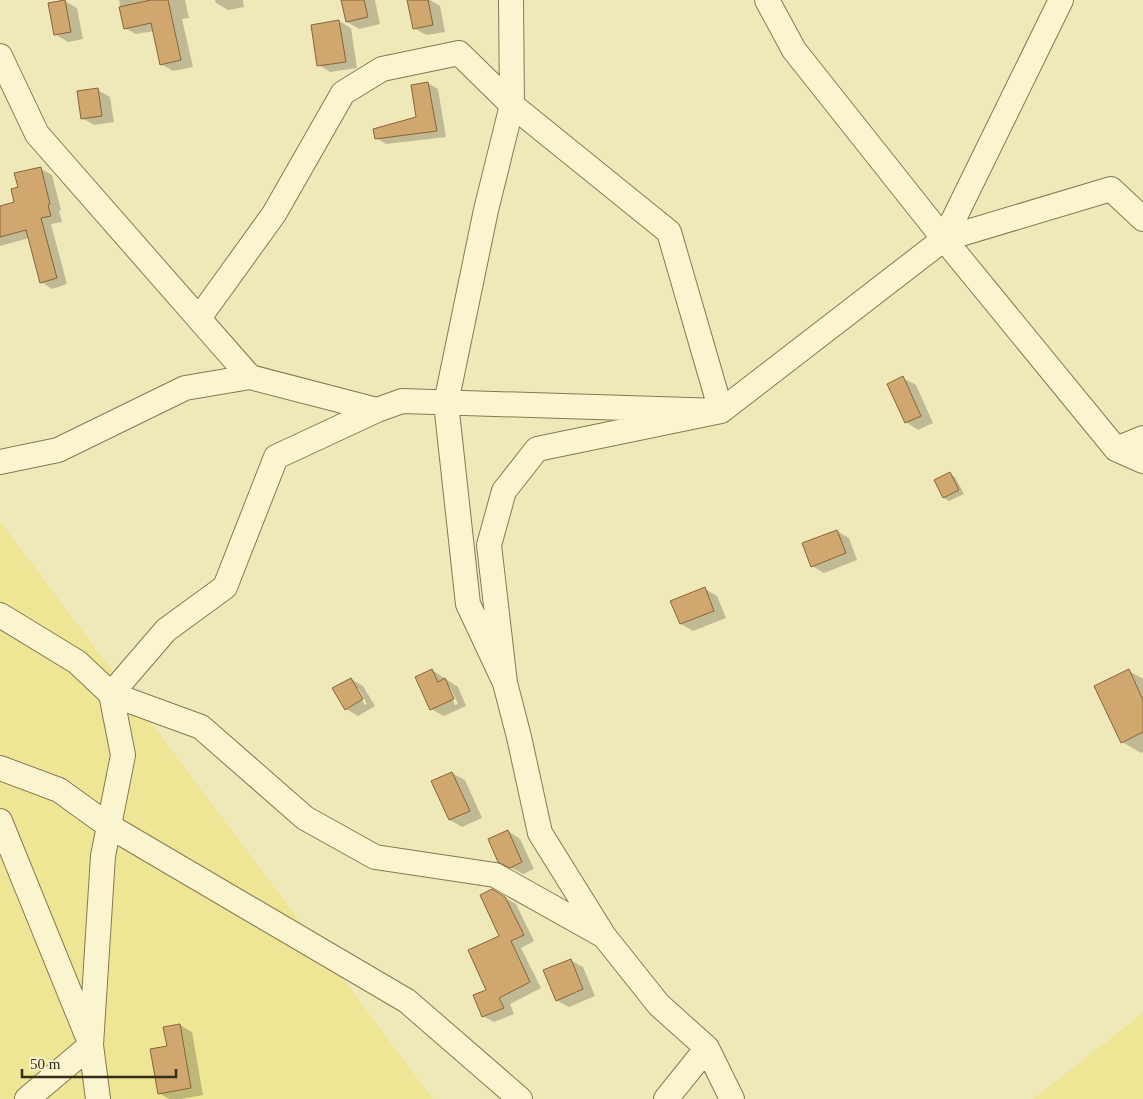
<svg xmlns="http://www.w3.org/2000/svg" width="1143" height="1099" font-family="'Times New Roman',serif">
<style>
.sand{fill:#eee595}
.shadow{fill:#0003;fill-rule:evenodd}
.building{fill:#d0a76e;stroke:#876539}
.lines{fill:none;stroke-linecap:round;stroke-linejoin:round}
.minor-casing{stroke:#877854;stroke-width:26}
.minor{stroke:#faf5ce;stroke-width:24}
</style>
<rect width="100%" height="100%" fill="#efe9ba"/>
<path class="sand" d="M0,521L433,1099H0Z
M1143,1013V1099H1033Z"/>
<path class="shadow" d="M119,0H185L189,18L182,19L193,67L173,71L161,64L154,31L136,34L125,28Z
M215,0H243L244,7L228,10L216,3Z
M342,0H375L380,24L359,29L347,22Z
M421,0H430L440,6L445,32L426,35L414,28Z
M65,1L77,8L83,39L68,42L55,34Z
M339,21L351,28L357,68L330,72L319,65Z
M428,83L438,89L446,137L386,144L376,138L418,118Z
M98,90L110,97L114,122L94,125L82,118Z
M41,169L52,175L61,210L59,211L62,222L51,224L67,284L52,289L41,282L29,238L0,246V207L16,203L19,188Z
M903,378L916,385L933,423L918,430L906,422Z
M950,474L955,477L964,494L949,501L944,498Z
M837,531L849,538L857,560L824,573L812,566Z
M705,589L717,596L726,618L693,631L681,624Z
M432,670L458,687L466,706L444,716L431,709ZM447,687H450L458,704L455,705Z
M1129,671L1143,679V752L1141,753L1122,742Z
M351,679L363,686L375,706L358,716L346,709ZM355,688H358L367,704L365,705Z
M452,773L465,780L482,818L462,827L450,820Z
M508,831L520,839L534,869L523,874L499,861Z
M492,890L516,904L534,941L521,948L541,988L510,1004L514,1014L494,1022L483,1016L501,936Z
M570,960L583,967L595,996L569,1007L556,1000Z
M180,1025L192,1032L203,1095L181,1099H169L159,1093L168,1047Z"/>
<path class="building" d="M65,0L71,32L54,35L48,3Z
M151,0H168L181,60L160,65L151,23L124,29L119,7Z
M341,0H364L368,17L346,22Z
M407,0H428L433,25L413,29Z
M339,20L346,62L317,66L311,25Z
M428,82L437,131L375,139L373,129L416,117L411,85Z
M98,88L102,116L81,119L77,91Z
M41,167L50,204L48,205L51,216L41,218L57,278L40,283L26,230L0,237V206L14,202L11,189L18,187L14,173Z
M903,376L921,416L905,423L887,384Z
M950,472L959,490L943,498L934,480Z
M837,530L846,553L811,567L802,543Z
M705,587L714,611L680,624L670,601Z
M432,669L438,682L445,678L454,699L430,710L415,677Z
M1129,669L1143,700V732L1121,743L1094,686Z
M351,678L363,699L345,710L332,688Z
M452,772L470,811L449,820L431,781Z
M508,830L522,862L510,868L498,862L488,839Z
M492,889L505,897L524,935L511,941L530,982L499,998L504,1008L482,1017L473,995L486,990L468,950L499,936L480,895Z
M571,959L583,989L556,1001L543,970Z
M180,1024L191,1088L158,1094L150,1049L167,1046L163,1027Z"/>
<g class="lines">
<defs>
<path id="minor" d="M767,0L794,50L944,239L1116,449L1143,438
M0,56L37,134L250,377
M944,239L1111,189L1143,219
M199,318L274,214L343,93L382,69L459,53L512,105L511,0
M1116,449L1143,461
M0,462L58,450L185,388L250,377L377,410
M0,615L77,662L111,694L201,727L305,818L375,857L495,875L604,936L659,1005L707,1048L732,1099
M505,683L489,545L504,491L537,449L721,411L669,232L512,105L486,210L446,403L468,604L505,683L519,737L540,833L604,936
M0,768L59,790L109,826L407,1001L520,1099
M0,821L91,1045L98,1099
M27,1099L91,1045L103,856L123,755L111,694L166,630L225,587L276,457L377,410L402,401L721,411L944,239L1061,0
M666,1099L707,1048"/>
</defs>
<use href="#minor" class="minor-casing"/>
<use href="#minor" class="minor"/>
</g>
<path d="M22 1069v8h154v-8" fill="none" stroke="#352c1a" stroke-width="2.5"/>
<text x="30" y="1069" font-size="15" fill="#352c1a" stroke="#f7f1ca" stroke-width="4" paint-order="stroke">50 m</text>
</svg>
